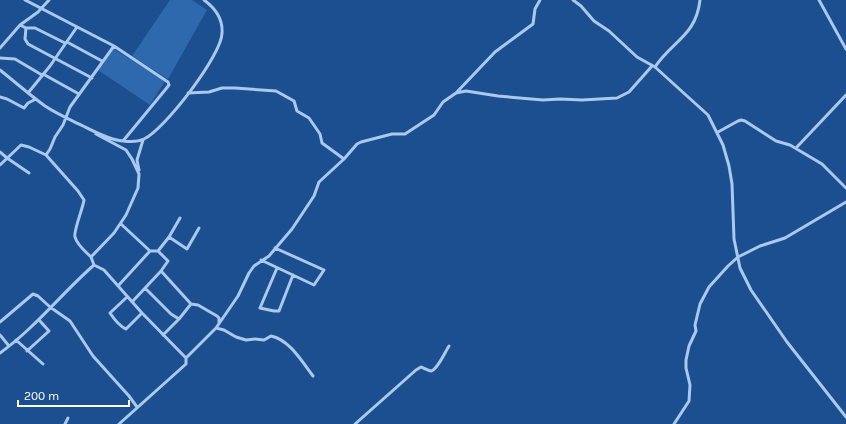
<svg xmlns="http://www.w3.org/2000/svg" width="846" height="424" font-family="Karla,sans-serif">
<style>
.green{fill:#2e69ad}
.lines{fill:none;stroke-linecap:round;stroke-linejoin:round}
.minor{stroke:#a9c9ee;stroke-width:3}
</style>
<rect width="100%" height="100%" fill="#1b4f8f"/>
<path class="green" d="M170,0H192L207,10L168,79L132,56Z
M114,49L165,81L150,105L98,70Z"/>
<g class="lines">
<path class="minor" d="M25,0L114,46L168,82L169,85L165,90L123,141
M573,0L581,6L594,21L609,31L637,57L655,67L708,115L723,145L729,166L732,184L734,239L740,268L751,290L787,342L846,417
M819,0L846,49
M20,25L26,28L25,39L28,44L92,78
M26,28H35L65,43
M67,42L102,61
M0,48L20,25L38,12L49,0
M0,58L15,59L42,75
M655,67C672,41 696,36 700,0
M0,70C15,82 30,95 45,106C57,114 71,120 83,126C95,132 110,140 123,141C130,142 138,142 144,139C164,130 222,55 222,33C223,19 215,8 204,0
M43,74L79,94
M28,93L50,66L77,27
M188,93L209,92L222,88H235L276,91L294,101L297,111L309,118L320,134L322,143L344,159
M456,93L495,52L533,24L535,9L540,0
M0,97L7,99L24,108L28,103L36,99
M718,132L738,121L741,120L745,121L776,141L790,145L822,164L846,188
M796,148L846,95
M0,152L7,158L29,173
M46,155L78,191L84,200C83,208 73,232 75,237C77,245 86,252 91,257
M0,165L21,145L29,147L46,155L50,149L55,137L63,125L70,107L114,46
M139,170L137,160L143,140
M121,224L150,251H158L168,261L161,271L132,302
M169,237L187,249L199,228
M158,251L169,237L180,218
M261,260L314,285L324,270L275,248
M94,265L91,257L114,233L126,215L138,188L139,174L132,159L126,150L96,134
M277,268L260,308L274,311H279L293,275
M161,271L191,304L198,305L217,316L219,318V322
M118,286L150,251
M145,288L171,314L179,319
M127,297L110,313C114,319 119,326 126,329L142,313
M0,322L33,294L38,296L50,307L70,321L93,356L129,396L137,407
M216,328L224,330L236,337L246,340L255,339L264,340L271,336C290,340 302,362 313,376
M0,335L9,346
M163,335L179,319L191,304
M16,340L43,364
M27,351L49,331L39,320
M0,353C35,328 62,293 94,265L104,270L142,313L186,358
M65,424L68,418
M119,424L186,364V358L216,328L238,296L249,273L254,266L269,256L292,229L314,196L319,182L344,159L357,144L361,142L392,134H405L434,115L443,102L456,93L466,91L498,96L543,100L560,99L582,100L617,98L629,92L652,66
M355,424L416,370L421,367C424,368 428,371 431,371C437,370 445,352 449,346
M674,424L689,401L690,385L686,368V360L689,346L696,331L695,325L700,304L709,287L728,266L738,257L760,246L785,238L846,202"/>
</g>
<path d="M18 400v6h111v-6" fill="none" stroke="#ffffff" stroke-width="2"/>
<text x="24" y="400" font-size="12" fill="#ffffff" stroke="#1b4f8f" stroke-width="3" paint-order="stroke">200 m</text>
</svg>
